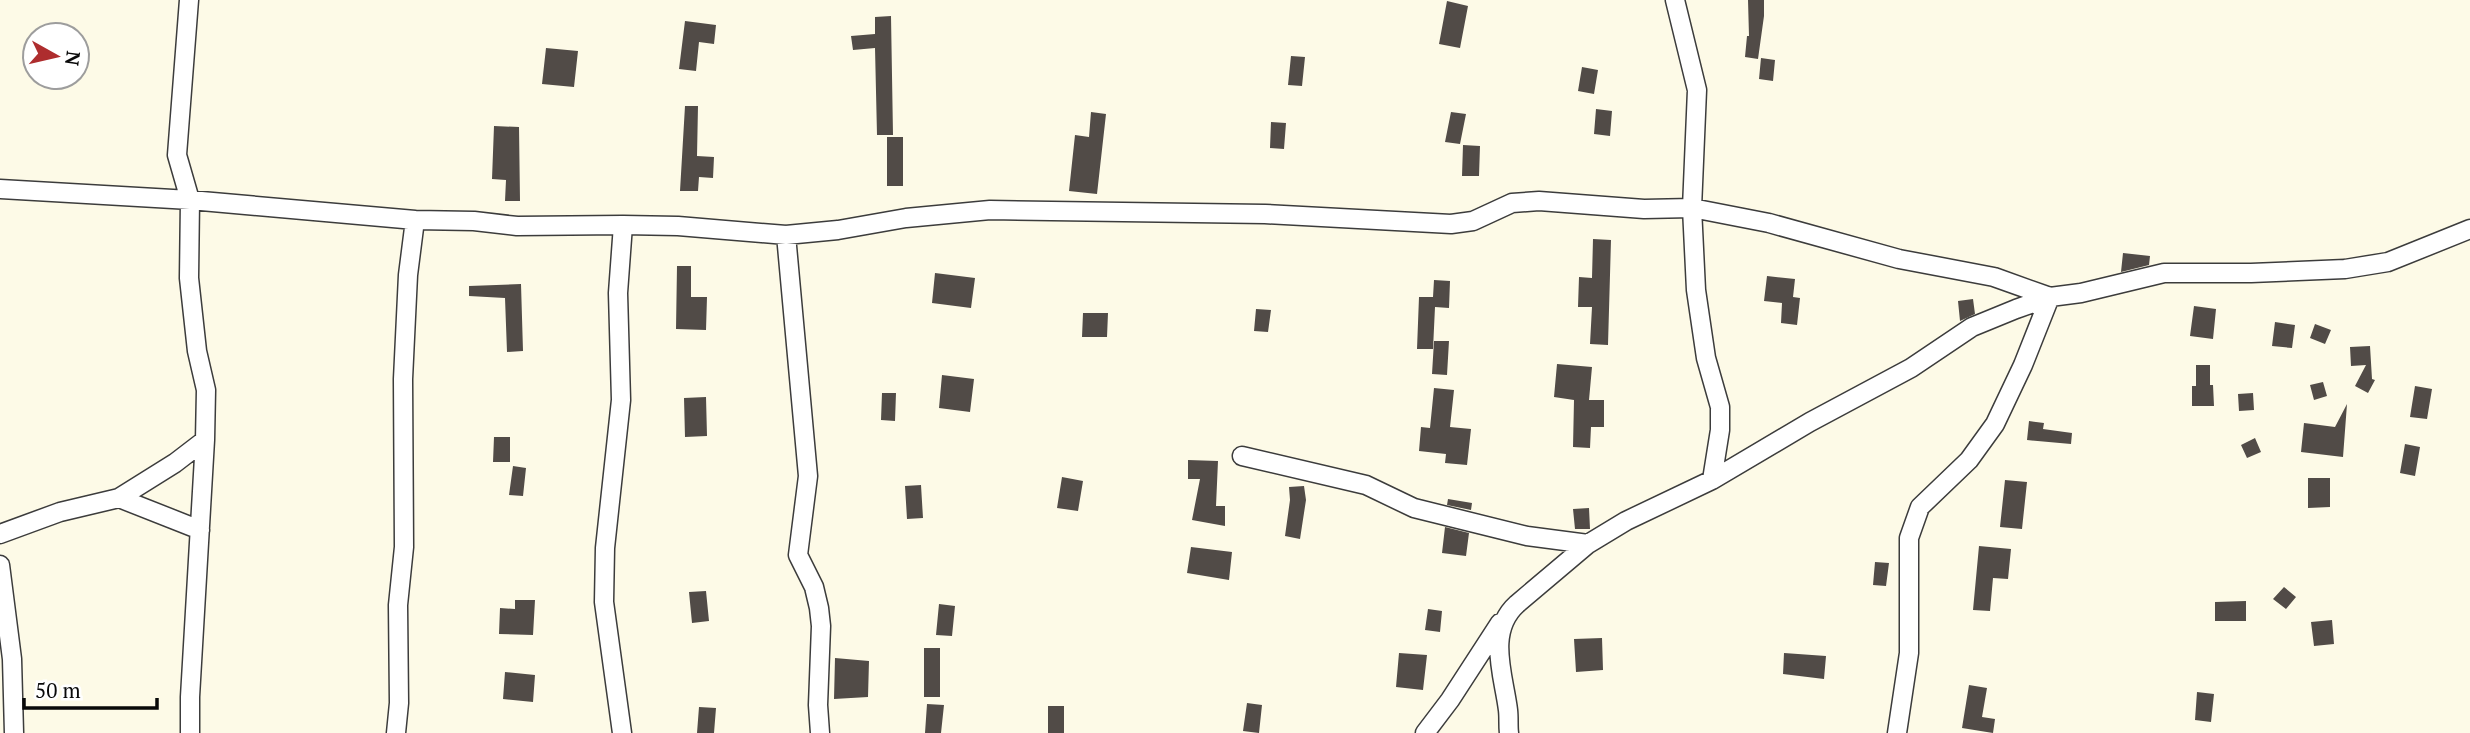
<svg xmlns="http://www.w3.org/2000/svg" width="2470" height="733" font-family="'PT Serif',serif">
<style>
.building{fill:#514b47}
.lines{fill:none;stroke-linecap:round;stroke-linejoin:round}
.minor-casing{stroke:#3c3c3c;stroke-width:21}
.minor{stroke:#fff;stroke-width:18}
</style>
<rect width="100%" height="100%" fill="#fdfae7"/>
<path class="building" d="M1748,0H1764V16L1758,59L1745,57L1747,36H1749Z
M1447,1L1468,6L1460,48L1439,44Z
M891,16L893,135H877L875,48L853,50L851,36L875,34V17Z
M685,21L716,25L714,44L699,42L696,71L679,69Z
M546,48L578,51L574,87L542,84Z
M1291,56L1305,57L1302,86L1288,85Z
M1761,58L1775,60L1773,81L1759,79Z
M1582,67L1598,70L1594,94L1578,91Z
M685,106H698L697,156L714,157L713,178L699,177L698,191H680Z
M1596,109L1612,111L1610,136L1594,134Z
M1091,112L1106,114L1097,194L1069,191L1075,135L1089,137Z
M1451,112L1466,114L1460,144L1445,142Z
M1271,122L1286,123L1284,149L1270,148Z
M494,126L519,127L520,201H505L506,180L492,179Z
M887,137H903V186H887Z
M1463,145L1480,146L1479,176H1462Z
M1593,239L1611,240L1608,345L1590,344L1592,307H1578L1579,277L1592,278Z
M2123,253L2150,256L2149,265L2121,272Z
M677,266H691V297H707L706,330L676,329Z
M935,273L975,278L971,308L932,303Z
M1767,276L1795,279L1793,297L1800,298L1797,325L1781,323L1782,303L1764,301Z
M1434,280L1450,281L1449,308L1435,307L1433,349H1417L1419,297H1433Z
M521,284L523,351L507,352L505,298L469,296V286Z
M1973,299L1975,314L1960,321L1958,301Z
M2194,306L2216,309L2213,339L2190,336Z
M1256,309L1271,310L1268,332L1254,331Z
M1083,313H1108L1107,337H1082Z
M2275,322L2295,325L2292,348L2272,346Z
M2315,324L2331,330L2325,344L2310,338Z
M1434,341H1449L1447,375L1432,374Z
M2370,346L2372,379L2375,380L2368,393L2355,386L2366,365L2351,366L2350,347Z
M1557,364L1592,367L1589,400H1604V427H1591L1590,448L1573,447L1574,400L1554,397Z
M2196,365H2210V385H2213L2214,406H2192V386H2196Z
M942,375L974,379L970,412L939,408Z
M2323,382L2327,396L2314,400L2310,385Z
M2415,386L2432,389L2427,419L2410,417Z
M1434,388L1454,390L1450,427L1471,429L1467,465L1445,463L1446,454L1419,451L1421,427L1430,428Z
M882,393H896L895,421L881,420Z
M2253,393L2254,410L2239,411L2238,394Z
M706,397L707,436L685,437L684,398Z
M2347,404L2343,457L2301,452L2304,423L2335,427Z
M2029,421L2044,423L2043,429L2072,433L2071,444L2027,440Z
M494,437H510V462H493Z
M2255,438L2261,452L2247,458L2241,445Z
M2405,444L2420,447L2415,476L2400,473Z
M1188,460L1218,461L1216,506H1225V526L1192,520L1200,479H1188Z
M513,466L526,468L523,496L509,495Z
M1062,477L1083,481L1078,511L1057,508Z
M2308,478H2330V507L2308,508Z
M2005,480L2027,482L2022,529L2000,527Z
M921,485L923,518L907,519L905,486Z
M1304,486L1306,500L1300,539L1285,536L1290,500L1289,487Z
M1448,499L1472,503L1471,510L1447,505Z
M1589,508L1590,529H1575L1573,509Z
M1445,527L1469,533L1466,556L1442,553Z
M1979,546L2011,549L2008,579L1993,578L1990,611L1973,610Z
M1191,547L1232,552L1229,580L1187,573Z
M1875,562L1889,563L1886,586L1873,585Z
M2284,587L2296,597L2286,609L2273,599Z
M706,591L709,621L692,623L689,592Z
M515,600H535L533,635L499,634L500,608L515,609Z
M2246,601V621H2215V602Z
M939,604L955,606L952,636L936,635Z
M1428,609L1442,611L1440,632L1425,630Z
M2332,620L2334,644L2314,646L2311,622Z
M1602,638L1603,670L1576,672L1574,639Z
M924,648H940V697H924Z
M1399,653L1427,655L1423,690L1396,687Z
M1784,653L1826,656L1824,679L1783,674Z
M835,658L869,661L868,697L834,699Z
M505,672L535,675L533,702L503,699Z
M1969,685L1987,688L1982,717L1995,719L1993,733L1962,728Z
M2197,692L2214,694L2211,722L2195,720Z
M1247,703L1262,705L1259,733L1243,731Z
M927,704L944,705L941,733H925Z
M1048,706H1064V733H1048Z
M699,707L716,708L714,733H697Z"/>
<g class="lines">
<defs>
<path id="minor" d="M1675,0L1697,90L1692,208L1696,290L1706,358L1720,407V430L1712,480
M0,189L190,200L415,220
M786,235L808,476L798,555L814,587L819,608L821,626L818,705L820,733
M1242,456L1366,485L1414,508L1527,536L1588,544
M119,498L200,530
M0,534L60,512L119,498L175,463L205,440L206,390L197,351L189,278L190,200L177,155L189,0
M0,565L12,659L14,733
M190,733V697L205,440
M396,733L399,703L398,605L404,547L403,379L408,275L415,220L474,221L517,226L623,225
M622,733L604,602L605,548L621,400L618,293L623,225L678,226L786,235L838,230L906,218L990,210L1265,214L1451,224L1473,221L1512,203L1539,201L1644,209L1692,208L1769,223L1899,259L1994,277L2050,297L2023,365L1995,424L1969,460L1920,507L1909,538V653L1897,733
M1425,733L1450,700L1500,623
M1509,733C1508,726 1509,718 1508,710C1504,676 1486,632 1517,604L1588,544L1626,521L1712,480L1810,422L1911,368L1972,327L2016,309L2050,297L2081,293L2164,273H2251L2345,269L2388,262L2470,229"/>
</defs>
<use href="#minor" class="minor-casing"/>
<use href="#minor" class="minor"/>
</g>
<g transform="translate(56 56) rotate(98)"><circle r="33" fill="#ffffff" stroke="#9d9d9d" stroke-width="2"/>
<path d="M0-5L12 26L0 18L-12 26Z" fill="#ae2d2e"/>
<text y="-10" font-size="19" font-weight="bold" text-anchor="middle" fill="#090909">N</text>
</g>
<path d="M24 698v10h133v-10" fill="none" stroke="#090909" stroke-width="3.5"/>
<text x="35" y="698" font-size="21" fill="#090909" stroke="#ffffff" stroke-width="5" paint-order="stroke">50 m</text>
</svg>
